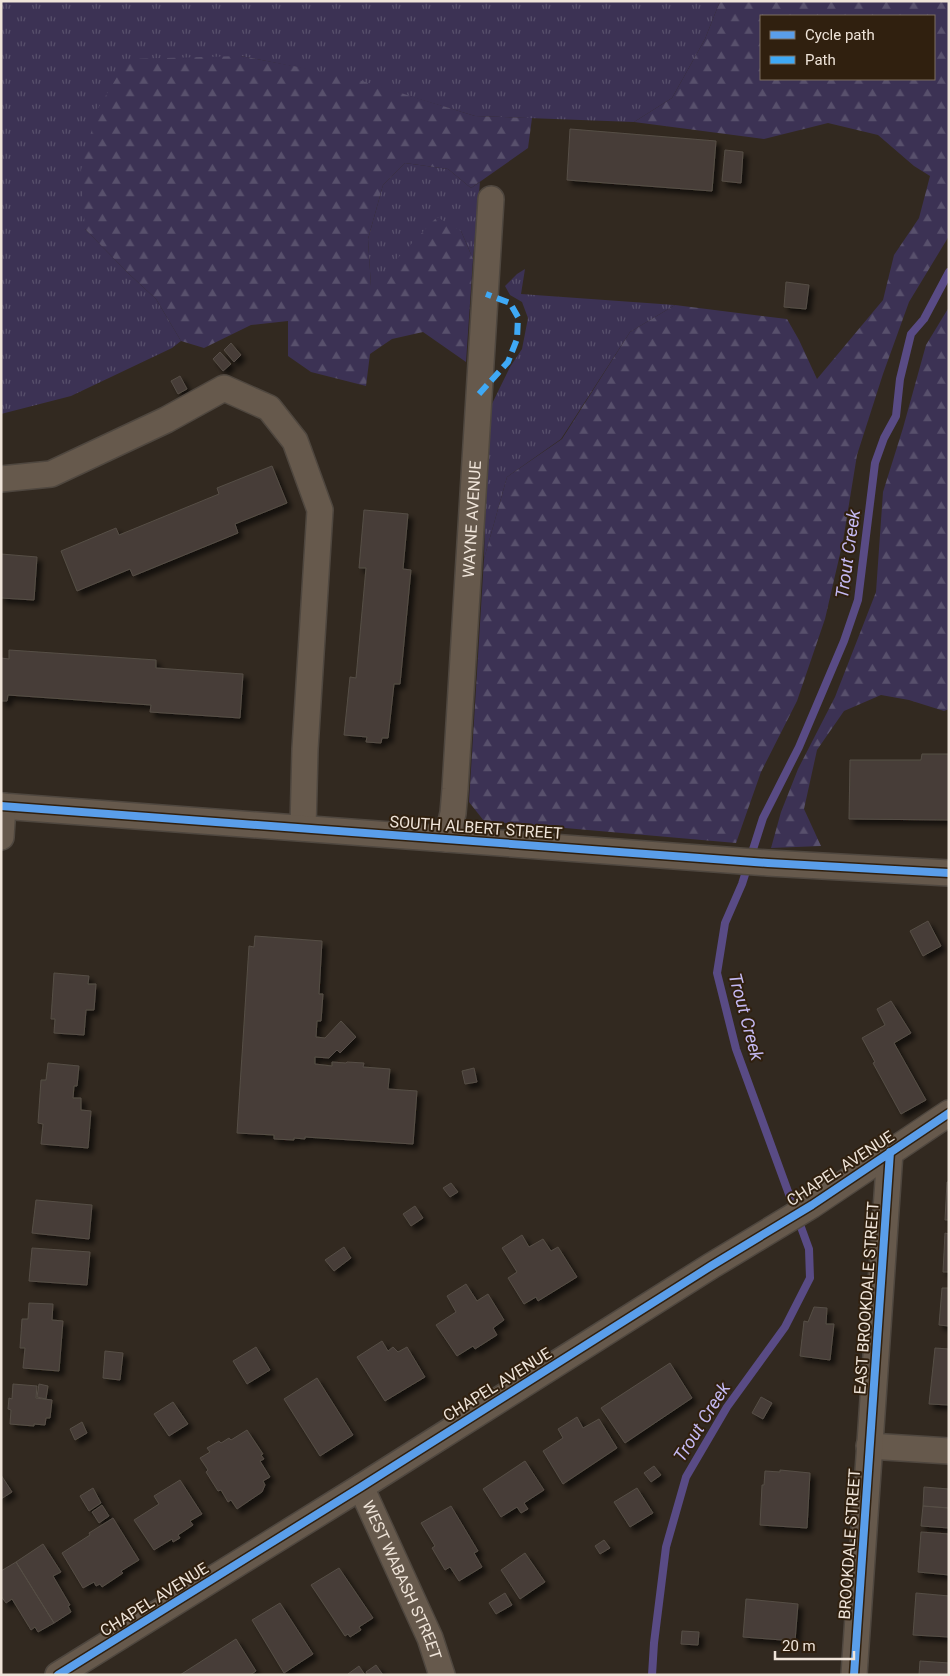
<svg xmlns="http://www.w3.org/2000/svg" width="950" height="1676" font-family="Roboto,sans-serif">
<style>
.grass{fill:url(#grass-tufts)}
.forest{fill:url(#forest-firs);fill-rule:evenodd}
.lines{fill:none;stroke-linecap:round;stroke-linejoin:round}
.stream{stroke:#594b85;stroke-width:8}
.building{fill:#463e37;stroke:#564e46;filter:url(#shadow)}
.minor-casing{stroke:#4f473f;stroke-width:28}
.minor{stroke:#66594c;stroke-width:25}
.quiet{stroke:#3fa9f5;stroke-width:6;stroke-dasharray:12 6;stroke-linecap:butt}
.cycleway-casing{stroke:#30200f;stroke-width:11}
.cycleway{stroke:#5a9eea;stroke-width:8}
.labels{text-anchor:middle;stroke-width:4;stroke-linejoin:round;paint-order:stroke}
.street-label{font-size:16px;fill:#efe4d9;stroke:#30200f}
.water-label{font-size:18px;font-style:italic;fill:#c4b9f2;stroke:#30200f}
</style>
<defs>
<pattern id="grass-tufts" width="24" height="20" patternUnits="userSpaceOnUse" patternTransform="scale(1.25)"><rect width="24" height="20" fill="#3c3254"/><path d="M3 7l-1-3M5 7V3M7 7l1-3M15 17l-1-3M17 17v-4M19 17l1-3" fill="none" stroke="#58506c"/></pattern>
<pattern id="forest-firs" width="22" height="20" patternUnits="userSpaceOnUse" patternTransform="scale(1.25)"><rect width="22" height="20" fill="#3c3254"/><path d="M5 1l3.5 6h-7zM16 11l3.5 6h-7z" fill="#58506c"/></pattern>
<filter id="shadow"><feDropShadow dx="4.5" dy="4.5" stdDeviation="2.5" flood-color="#0009"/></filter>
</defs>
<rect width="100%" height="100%" fill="#322920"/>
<path class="grass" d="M1,1H720L705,39L672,98L634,122L475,116L346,77L241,56L85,229L128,273L156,299L181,341L172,348L71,396L1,414Z
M405,163L448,169L471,188L480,182L473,259L461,231L371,287L368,239L383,185Z
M525,269L521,294L675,305L630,332L561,439L507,477L484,559L488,412L510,367L522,349L528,318L522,302L510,295L505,286L517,274Z"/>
<path class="forest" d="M720,1H949V236L909,302L883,374L857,455L843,541L825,619L797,701L761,772L736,843L484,821L469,802L484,559L507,477L562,439L630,332L675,305L787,319L799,340L817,379L883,300L894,255L919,218L930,176L914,166L878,135L828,123L764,139L634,122L672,98L705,39ZM761,16H934V79H761Z
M241,56L346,76L475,116L532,118L528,148L471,188L448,169L405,163L383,185L368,239L371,286L437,217L461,231L473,259L466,362L423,332L392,339L370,354L366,386L311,372L288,356V321L251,325L204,348L181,341L156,299L128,273L85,229L81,170L97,110L128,59Z
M949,307V709L944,711L909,700L881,695L844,711L817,750L804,809L821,846L771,848L781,812L798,769L835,697L876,592L883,492L903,428L926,345Z"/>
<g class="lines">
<path class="stream" d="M652,1675L654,1643L666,1547L686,1477L727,1407L785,1327L810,1278L809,1249L736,1049L717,973L725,923L742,884L763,818L799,747L844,641L858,600L875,463L884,438L896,416L900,379L911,334L924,319L949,272"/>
</g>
<path class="building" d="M570,129L716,141L712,191L567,180Z
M725,150L743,152L741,183L722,181Z
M786,282L809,285L806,309L784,307Z
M231,343L241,355L234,362L224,350Z
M220,352L231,364L223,371L213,359Z
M180,376L187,389L178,394L171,381Z
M272,466L287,503L235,524L238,533L133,576L130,569L77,591L61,551L116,528L119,535L219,494L217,488Z
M364,510L408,514L403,569L411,570L400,684H394L388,738H382L381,743L366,742L367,737L344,735L350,677L356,678L366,568H359Z
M1,554L37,557L34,600L1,598Z
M9,650L156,660V668L243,674L240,718L150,712L151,705L8,695L7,701H1V658L9,659Z
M922,754H949V820L849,819L850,760H921Z
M928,921L941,946L923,956L910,931Z
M255,936L322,941L319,994H323L321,1021H317L316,1037L325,1038L341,1021L356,1037L340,1053L337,1050L329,1058L315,1057V1064L332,1066V1062L346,1063L347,1062L364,1063L363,1067L390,1069L388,1089L417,1091L413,1144L305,1137V1139L294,1138V1140L274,1139V1135L237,1133L249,946L254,947Z
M54,973L89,976L88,984H96L94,1010H86L84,1035L54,1033L55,1019H51Z
M891,1001L911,1033L894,1043L926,1100L901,1114L873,1063L875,1062L862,1038L885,1025L877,1009Z
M48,1063L79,1066L77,1086H74L73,1098H81V1110L91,1111L88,1148L41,1144L43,1124L38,1123L41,1080H46Z
M474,1068L477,1082L465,1084L462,1071Z
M947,1182H949V1220H945Z
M451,1183L458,1192L450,1197L443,1188Z
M36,1200L92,1205L89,1239L32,1233Z
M415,1206L423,1218L411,1226L403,1214Z
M945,1233L949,1234V1272H943Z
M522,1235L529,1247L543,1239L551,1251L558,1247L577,1277L538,1301L536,1297L524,1304L508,1278L517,1272L502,1248Z
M344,1247L351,1258L334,1271L325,1260Z
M32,1248L90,1252L87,1285L29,1281Z
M466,1284L477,1301L488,1294L504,1320L493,1328L497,1335L475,1349L473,1346L457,1356L436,1325L456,1312L447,1296Z
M942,1288H949V1326L939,1325Z
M29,1303L53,1304L52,1320L63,1321L59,1371L23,1368L25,1348H20L22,1319H28Z
M814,1307L827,1308L826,1324H834L830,1360L800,1356L804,1321L808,1322Z
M382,1341L388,1351L393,1347L398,1352L407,1347L425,1377L385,1401L357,1357Z
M256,1347L270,1370L247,1384L233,1361Z
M935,1348L949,1349V1405L929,1404Z
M105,1351L123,1353L120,1380L103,1378Z
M670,1363L692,1398L625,1443L601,1408Z
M317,1378L353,1435L320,1456L284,1399Z
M13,1384L37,1386L36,1398L52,1400L50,1418H46L45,1425L34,1424V1426L10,1424L11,1410L8,1409L9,1398L12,1399Z
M39,1384L48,1386L46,1399L37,1397Z
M761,1397L772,1403L763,1419L752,1413Z
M173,1402L188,1424L169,1436L154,1414Z
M577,1417L583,1428L599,1419L617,1448L563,1484L543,1451L563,1438L558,1429Z
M82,1422L87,1433L75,1440L70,1429Z
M247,1430L263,1454L261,1455L264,1459L260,1461L270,1477L263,1481L265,1485L262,1492L237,1509L231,1500L228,1502L221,1490L218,1491L206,1472L208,1470L200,1458L210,1452L207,1448L219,1441L221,1443L229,1438L231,1440Z
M525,1461L544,1490L524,1503L528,1509L521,1513L517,1507L501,1517L483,1489Z
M654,1466L661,1475L651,1482L644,1473Z
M780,1470L810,1473L807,1528L760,1525L762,1485H764L765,1471L780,1472Z
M1,1475L12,1492L1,1499Z
M180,1480L202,1514L190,1521L193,1525L178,1535L180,1538L173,1542L172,1539L154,1550L134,1520L159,1504L154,1496Z
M924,1487L949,1489V1508L923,1506Z
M93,1488L101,1503L89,1511L80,1496Z
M637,1488L653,1513L630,1527L614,1502Z
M102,1505L109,1516L99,1523L92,1512Z
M451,1506L478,1551L474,1553L482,1567L459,1581L450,1567L445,1570L432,1548L435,1546L421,1523Z
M923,1506L949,1508V1528L921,1526Z
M113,1518L139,1560L121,1571L123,1573L102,1587L100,1584L96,1586L94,1582L83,1588L62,1553L90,1535L89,1533Z
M921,1532L949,1534V1575L918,1572Z
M604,1540L610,1548L600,1554L595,1546Z
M43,1544L61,1572L53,1576L70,1605L68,1606L71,1612L54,1623L16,1562Z
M525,1553L545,1582L520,1599L501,1570Z
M16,1562L54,1623L38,1632L35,1627L31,1630L12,1599L6,1603L1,1596V1571Z
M339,1568L373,1618L359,1627L361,1630L350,1637L348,1634L345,1636L311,1585Z
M505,1593L512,1605L496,1614L489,1603Z
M916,1593L949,1596V1637L913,1635Z
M746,1599L798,1604L795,1641L743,1637Z
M280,1603L313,1654L284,1673L252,1620Z
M682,1631L699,1632L698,1645L681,1644Z
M236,1639L256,1671L250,1675H180Z
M920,1661L949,1663V1675H919Z
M376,1665L383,1675H368L366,1672Z
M359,1666L365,1675H348V1674Z"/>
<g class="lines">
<defs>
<g id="minor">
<path d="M1,479L51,474L166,420L224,388L269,408L295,441L320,510L305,749L303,828"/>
<path d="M1,806L768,863L949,873"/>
<path d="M1,837L3,806"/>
<path id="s1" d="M447,839L453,813L455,789L491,199"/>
<path d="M869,1446L949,1451"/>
<path id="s2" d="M361,1487L430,1638L442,1675"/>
<path d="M58,1675L361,1487L711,1266L812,1205L949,1113"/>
<path d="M854,1675L890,1152"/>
</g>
</defs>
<use href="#minor" class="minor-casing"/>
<use href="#minor" class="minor"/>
<path class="quiet" d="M479,394L508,362L517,339L518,317L510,303L486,294"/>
<defs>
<path id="cycleway" d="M1,806L768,863L949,873
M58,1675L361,1487L711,1266L812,1205L949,1113
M854,1675L890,1152"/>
</defs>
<use href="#cycleway" class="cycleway-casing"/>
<use href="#cycleway" class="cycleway"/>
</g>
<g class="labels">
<g class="street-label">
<text dy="6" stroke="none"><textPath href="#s1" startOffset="321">WAYNE AVENUE</textPath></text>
<text transform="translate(476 827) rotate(4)" y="6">SOUTH ALBERT STREET</text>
<text transform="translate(840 1168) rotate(-33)" y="6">CHAPEL AVENUE</text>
<text transform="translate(866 1298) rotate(-86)" y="6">EAST BROOKDALE STREET</text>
<text transform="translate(497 1384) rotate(-32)" y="6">CHAPEL AVENUE</text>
<text transform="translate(849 1544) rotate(-86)" y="6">BROOKDALE STREET</text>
<text dy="6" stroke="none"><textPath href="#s2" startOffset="102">WEST WABASH STREET</textPath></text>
<text transform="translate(154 1599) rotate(-32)" y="6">CHAPEL AVENUE</text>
</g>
<g class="water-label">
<text transform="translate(848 554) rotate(-82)" y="6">Trout Creek</text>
<text transform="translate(746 1017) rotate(75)" y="6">Trout Creek</text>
<text transform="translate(702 1422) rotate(-58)" y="6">Trout Creek</text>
</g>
</g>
<rect width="950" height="1676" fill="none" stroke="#efe4d9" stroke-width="5"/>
<rect x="760" y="15" width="175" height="65" fill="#30200f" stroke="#7c6e60"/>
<rect x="770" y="31" width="25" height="8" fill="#5a9eea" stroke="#7c6e60"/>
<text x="805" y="40" font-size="15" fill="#efe4d9">Cycle path</text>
<rect x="770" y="56" width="25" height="8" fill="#3fa9f5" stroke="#7c6e60"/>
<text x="805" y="65" font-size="15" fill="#efe4d9">Path</text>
<path d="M775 1651v8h79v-8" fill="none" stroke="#efe4d9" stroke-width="2.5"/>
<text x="782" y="1651" font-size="15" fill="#efe4d9" stroke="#30200f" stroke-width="4" paint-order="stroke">20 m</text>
</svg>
